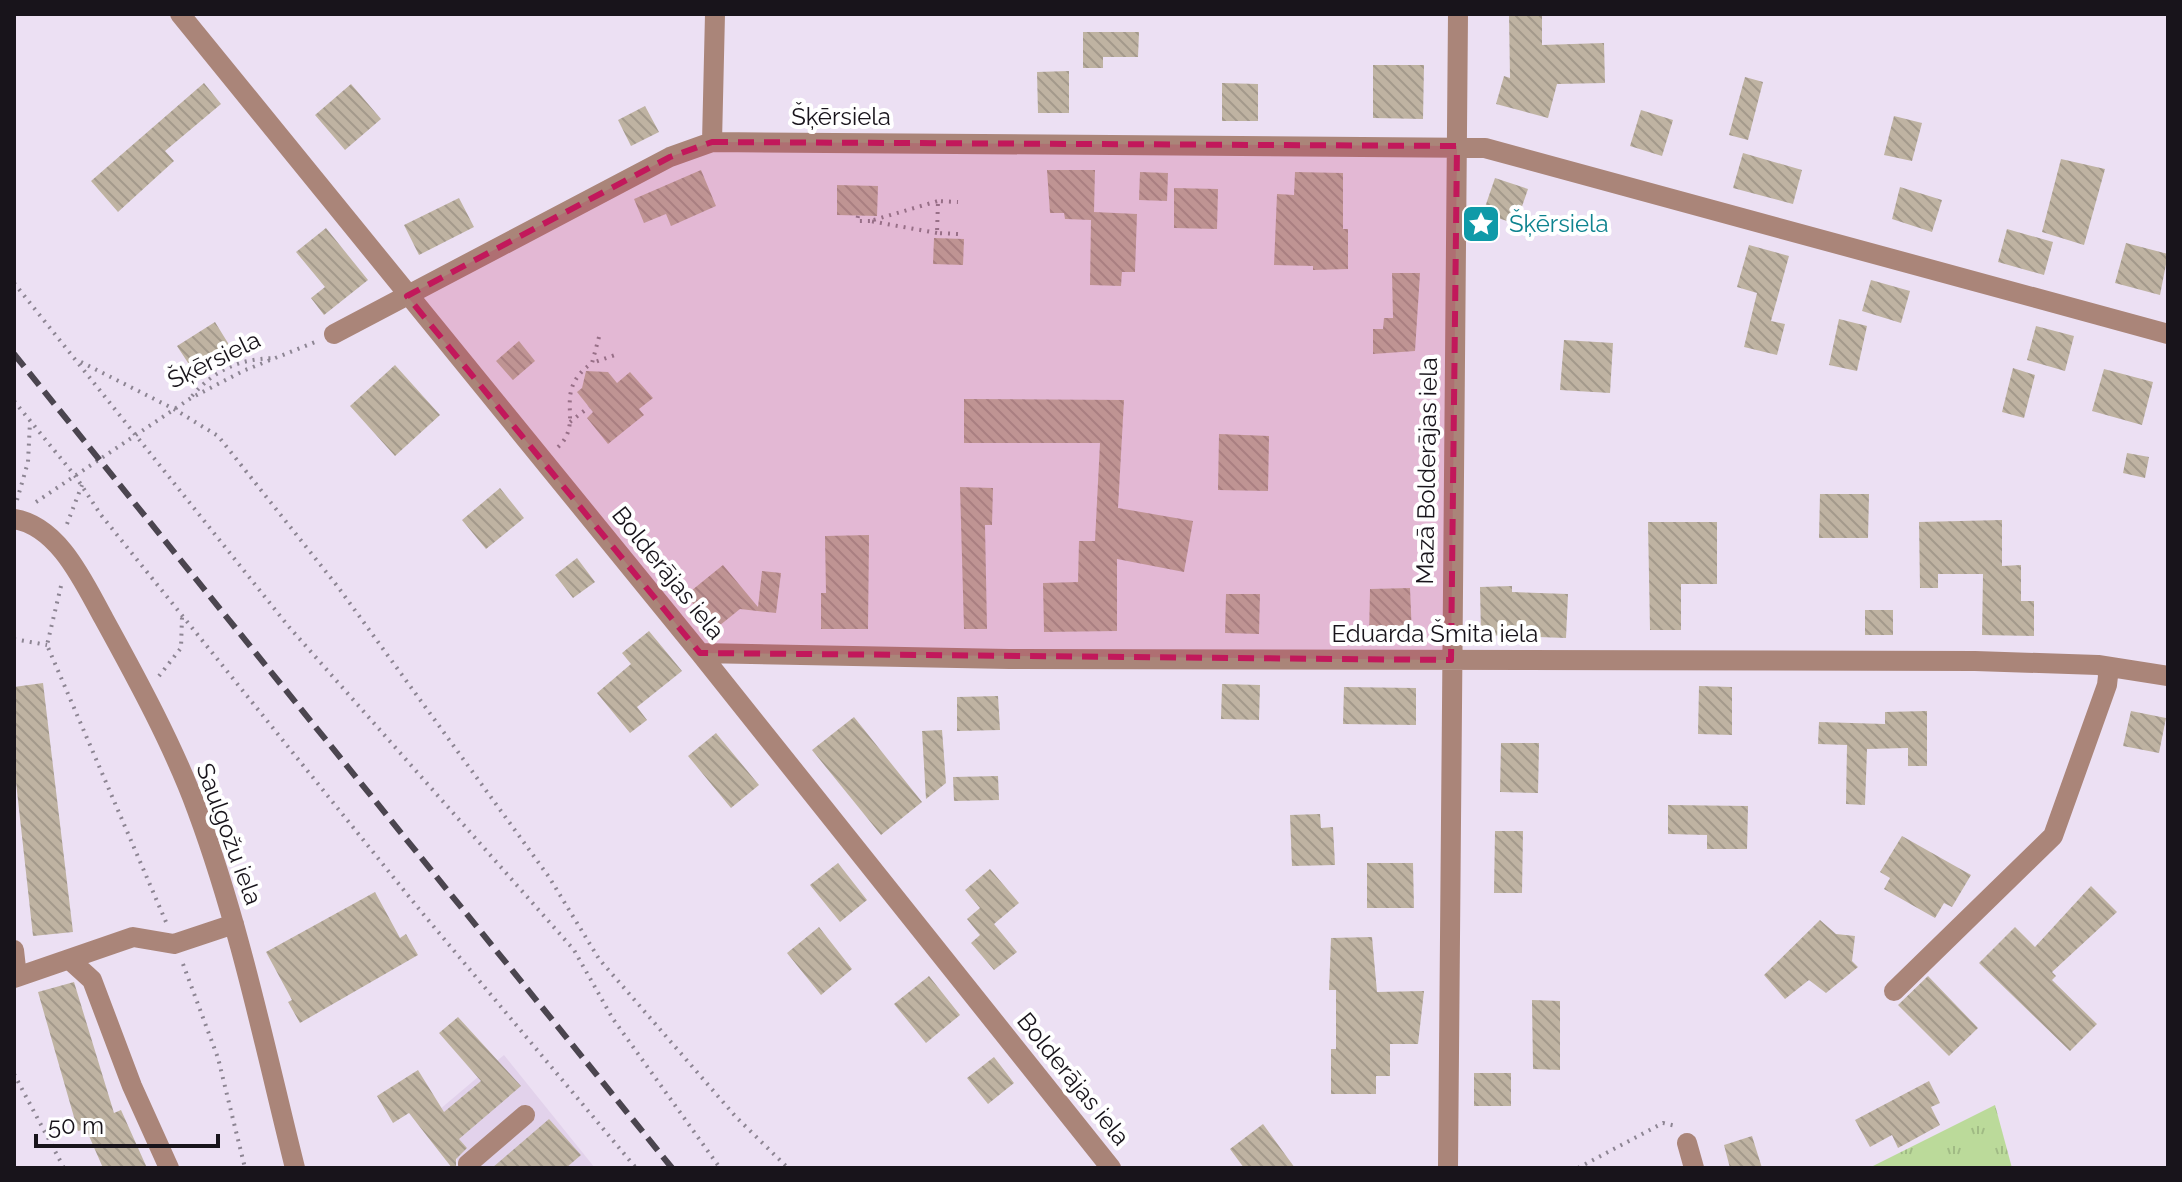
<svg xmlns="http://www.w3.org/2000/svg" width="2182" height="1182" font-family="Raleway,sans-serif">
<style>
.built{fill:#e2d2eb}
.grass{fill:url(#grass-tufts)}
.building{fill:url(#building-back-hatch)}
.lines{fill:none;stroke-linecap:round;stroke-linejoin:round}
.path{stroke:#8d8593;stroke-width:4;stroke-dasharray:2 6;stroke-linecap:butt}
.minor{stroke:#aa8579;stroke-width:20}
.rail{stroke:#4b454f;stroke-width:6;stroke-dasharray:16 8;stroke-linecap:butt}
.marked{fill:#c2185b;fill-opacity:0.2;stroke:#c2185b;stroke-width:6;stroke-dasharray:16 10;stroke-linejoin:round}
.labels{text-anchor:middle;stroke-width:8;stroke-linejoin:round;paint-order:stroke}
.street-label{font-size:24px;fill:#18141b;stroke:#fff}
.culture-label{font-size:24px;fill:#0d838f;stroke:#fff;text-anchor:start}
</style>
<defs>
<pattern id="grass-tufts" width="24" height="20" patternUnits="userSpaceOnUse" patternTransform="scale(2)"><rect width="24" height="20" fill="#bbda9a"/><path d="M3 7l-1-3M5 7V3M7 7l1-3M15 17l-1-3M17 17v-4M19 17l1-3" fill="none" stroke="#a0ba84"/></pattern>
<pattern id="building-back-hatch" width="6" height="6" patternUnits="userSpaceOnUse" patternTransform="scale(2)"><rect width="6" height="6" fill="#bfb3a2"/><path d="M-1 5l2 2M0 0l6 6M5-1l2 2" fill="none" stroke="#a3998b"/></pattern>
</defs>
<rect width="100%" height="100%" fill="#ece0f3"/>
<path class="built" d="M504,1055L595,1168H460L439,1110Z"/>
<path class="grass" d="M1995,1105L2012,1168H1869Z"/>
<path class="building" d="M1509,14H1542V45L1604,43L1605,83L1557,84L1548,118L1496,104L1504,76L1510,78Z
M1083,32H1139L1138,57H1103V68H1083Z
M1373,65H1424L1423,119L1373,118Z
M1069,71V113H1038L1037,72Z
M1745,77L1763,82L1748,140L1729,135Z
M204,83L221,104L165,151L174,161L118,212L91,181Z
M1222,83L1258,84V121H1222Z
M351,84L381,119L345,150L315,115Z
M645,106L659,132L631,146L618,120Z
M1641,110L1673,120L1662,156L1630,146Z
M1894,116L1922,123L1912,161L1884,155Z
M1743,153L1802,170L1793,204L1733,188Z
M2061,159L2105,169L2084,245L2042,232Z
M701,170L716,206L671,226L666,214L644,223L634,199Z
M1047,170H1095L1094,212L1137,214L1135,272H1122L1121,286L1090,285L1091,220L1065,219L1064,213H1050Z
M1140,172L1168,173L1167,201L1139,200Z
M1295,172L1343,173V229H1348V269L1313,270V266L1274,265L1277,194L1294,195Z
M1495,178L1528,189L1516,224L1483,213Z
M837,185L878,186L877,216L837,215Z
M1900,187L1942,200L1932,232L1892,219Z
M1174,188L1218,189L1217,229L1174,228Z
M459,198L474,227L419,255L404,225Z
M326,228L368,280L324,315L311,298L325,287L296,252Z
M2007,229L2053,242L2044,275L1998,262Z
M934,238L964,239L963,265L933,264Z
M2126,243L2168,254L2160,295L2115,283Z
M1749,245L1789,256L1771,321L1785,324L1777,355L1744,347L1757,293L1737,287Z
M1392,273H1420L1415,351L1373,354V329H1383L1384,318H1393Z
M1871,280L1910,291L1901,323L1862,311Z
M1839,319L1867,326L1857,371L1829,365Z
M215,322L231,348L194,372L177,346Z
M2036,326L2074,336L2065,371L2027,360Z
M1564,340L1613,343L1610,393L1560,390Z
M519,341L535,361L513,380L496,361Z
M395,365L440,415L395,456L350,406Z
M2013,368L2035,375L2024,418L2002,412Z
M2104,369L2153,382L2142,425L2092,411Z
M586,371L608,372L617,383L630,372L653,398L639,409L644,415L608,444L587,418L593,412L577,392L582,388Z
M964,399L1124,400L1118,508L1193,521L1184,572L1117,559V631L1044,632L1043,583L1078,582L1079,541H1095L1100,443H964Z
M1219,434L1269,436L1268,491L1218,490Z
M2127,453L2149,457L2145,478L2123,473Z
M960,487L993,488L992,525H985L987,629H964Z
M500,488L524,518L486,549L462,520Z
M1820,494H1869L1868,538H1819Z
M2002,520V566L2021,565V601H2034V636L1982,635L1983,574H1938V588H1920L1919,522Z
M1648,522H1717V584H1681V630H1650Z
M869,535L868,629H821V593H826L825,536Z
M577,558L595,582L573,598L555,575Z
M723,565L758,607L762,571L781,573L776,613L740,609L714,630L686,595Z
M1512,586V592L1568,594L1566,638L1481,635L1480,587Z
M1410,588L1412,636H1369L1370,589Z
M1226,594H1260L1259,634L1225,633Z
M1865,610H1893V635H1865Z
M649,631L682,671L637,707L647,720L630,733L597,693L631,664L622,653Z
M43,683L73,932L33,936L14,764V687Z
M1222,684L1260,685L1259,720L1221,719Z
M1699,686L1732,687V735L1698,734Z
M1344,687L1416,688V725L1343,724Z
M998,696L1000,730L957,731V697Z
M1927,711V766H1908V748L1867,749L1865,805L1846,804L1847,745L1818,744L1819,722L1885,724V712Z
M2131,711L2166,718L2159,753L2123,746Z
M854,717L922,802L881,835L812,750Z
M942,730L946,783L926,799L922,731Z
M716,733L759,785L731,808L688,756Z
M1501,743H1539L1538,793L1500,792Z
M998,776L999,800L954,801L953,777Z
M1668,805L1748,806L1747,849H1707V835L1668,834Z
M1320,814L1321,828L1333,827L1335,865L1292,866L1290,815Z
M1495,831H1523L1522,893H1494Z
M1902,836L1971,875L1952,907L1944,903L1935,918L1884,889L1890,878L1880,872Z
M838,863L867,900L840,922L810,885Z
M1367,863H1413L1414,908H1367Z
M990,869L1019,903L994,924L1017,952L994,970L971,943L980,935L967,919L980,908L965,890Z
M2091,886L2117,912L2052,972L2056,976L2052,980L2097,1024L2070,1051L1979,963L2015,927L2035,947Z
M375,892L400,938L406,934L418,955L300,1023L288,1002L292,1000L266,952Z
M1820,920L1836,934L1855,936L1852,961L1858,967L1826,993L1809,980L1785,999L1764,975Z
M819,927L852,969L821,995L787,953Z
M1372,937L1377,992L1424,991L1418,1044H1390V1076H1376V1094H1331V1049H1336V990H1329L1331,938Z
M929,976L960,1015L926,1043L894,1004Z
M1928,976L1978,1028L1949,1056L1898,1005Z
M74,982L114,1113L121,1110L147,1168H103L86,1129L78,1131L38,992Z
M1532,1000L1560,1001V1070L1533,1069Z
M458,1017L521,1086L459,1139L467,1148L456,1159V1168H452L409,1113L393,1123L377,1096L418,1070L444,1112L481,1081L439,1033Z
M994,1057L1014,1083L988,1104L967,1078Z
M1474,1073H1511V1106H1474Z
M1929,1081L1940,1103L1931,1107L1940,1125L1898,1148L1892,1135L1870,1147L1855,1120Z
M549,1119L581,1155L566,1168H492Z
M1263,1124L1295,1168H1244L1230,1149Z
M1752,1136L1762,1168H1730L1724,1145Z"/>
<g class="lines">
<path class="path" d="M858,216L857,221H870
M937,233L870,221L938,201
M958,234L937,233L938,201L958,202
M14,283L289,627L574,950L613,1019L720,1168
M599,337L592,363L615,355
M81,362L174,409L218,436L338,587L549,877L599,959L736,1117L788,1168
M192,396C214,370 239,359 274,358
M14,401L76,477L101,515L419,909L636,1168
M570,422L589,407
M558,447C586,421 550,393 592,363
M17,500L28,462L30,422
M36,502L191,398L243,371L315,342
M67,524L82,485
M61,586L47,645L166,922
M14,639L47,645
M159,676L181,648L182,617
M183,964L218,1058L245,1168
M14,1074L64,1168
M1578,1168L1663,1123L1676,1126"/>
<path class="minor" d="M180,14L700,653L1111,1168
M712,142L715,14
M334,334L670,157L712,142L1485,148L2168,334
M14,519C59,526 84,583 104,619C137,679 174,747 197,810C240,926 265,1048 295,1168
M700,653L1009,659L1975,661L2098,665L2168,676
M14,950L17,977L14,978
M70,960L92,980L132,1086L169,1168
M17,977L133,937L174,944L234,924
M1894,991L2053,836L2107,685L2109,667
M1687,1143L1694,1168
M469,1168L468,1164L525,1115
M1448,1168L1458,14"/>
<path class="rail" d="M14,354L672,1168"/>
</g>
<path class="marked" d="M712,142L1457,146L1451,660L700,653L407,296L670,157Z"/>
<defs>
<symbol id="sight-square" viewBox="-11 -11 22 22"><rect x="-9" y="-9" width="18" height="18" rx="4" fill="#0f9aa8" stroke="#fff"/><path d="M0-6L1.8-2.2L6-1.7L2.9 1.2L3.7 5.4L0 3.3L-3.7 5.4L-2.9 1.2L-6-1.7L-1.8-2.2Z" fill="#fff"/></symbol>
</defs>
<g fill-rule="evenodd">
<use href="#sight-square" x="1459" y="202" width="44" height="44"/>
</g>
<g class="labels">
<g class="street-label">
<text x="841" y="125">Šķērsiela</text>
<text transform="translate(214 360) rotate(-26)" y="8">Šķērsiela</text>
<text transform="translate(1427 471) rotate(-89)" y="8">Mazā Bolderājas iela</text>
<text transform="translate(668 573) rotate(51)" y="8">Bolderājas iela</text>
<text x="1435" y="642">Eduarda Šmita iela</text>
<text transform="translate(229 834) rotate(70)" y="8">Saulgožu iela</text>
<text transform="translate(1073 1079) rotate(51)" y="8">Bolderājas iela</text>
</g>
<g class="culture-label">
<text x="1509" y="232">Šķērsiela</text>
</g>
</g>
<rect width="2182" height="1182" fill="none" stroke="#18141b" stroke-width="32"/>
<path d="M36 1134v12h182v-12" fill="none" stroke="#18141b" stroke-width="4"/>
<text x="48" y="1134" font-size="24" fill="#18141b" stroke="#ffffff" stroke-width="6" paint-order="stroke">50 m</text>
</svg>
